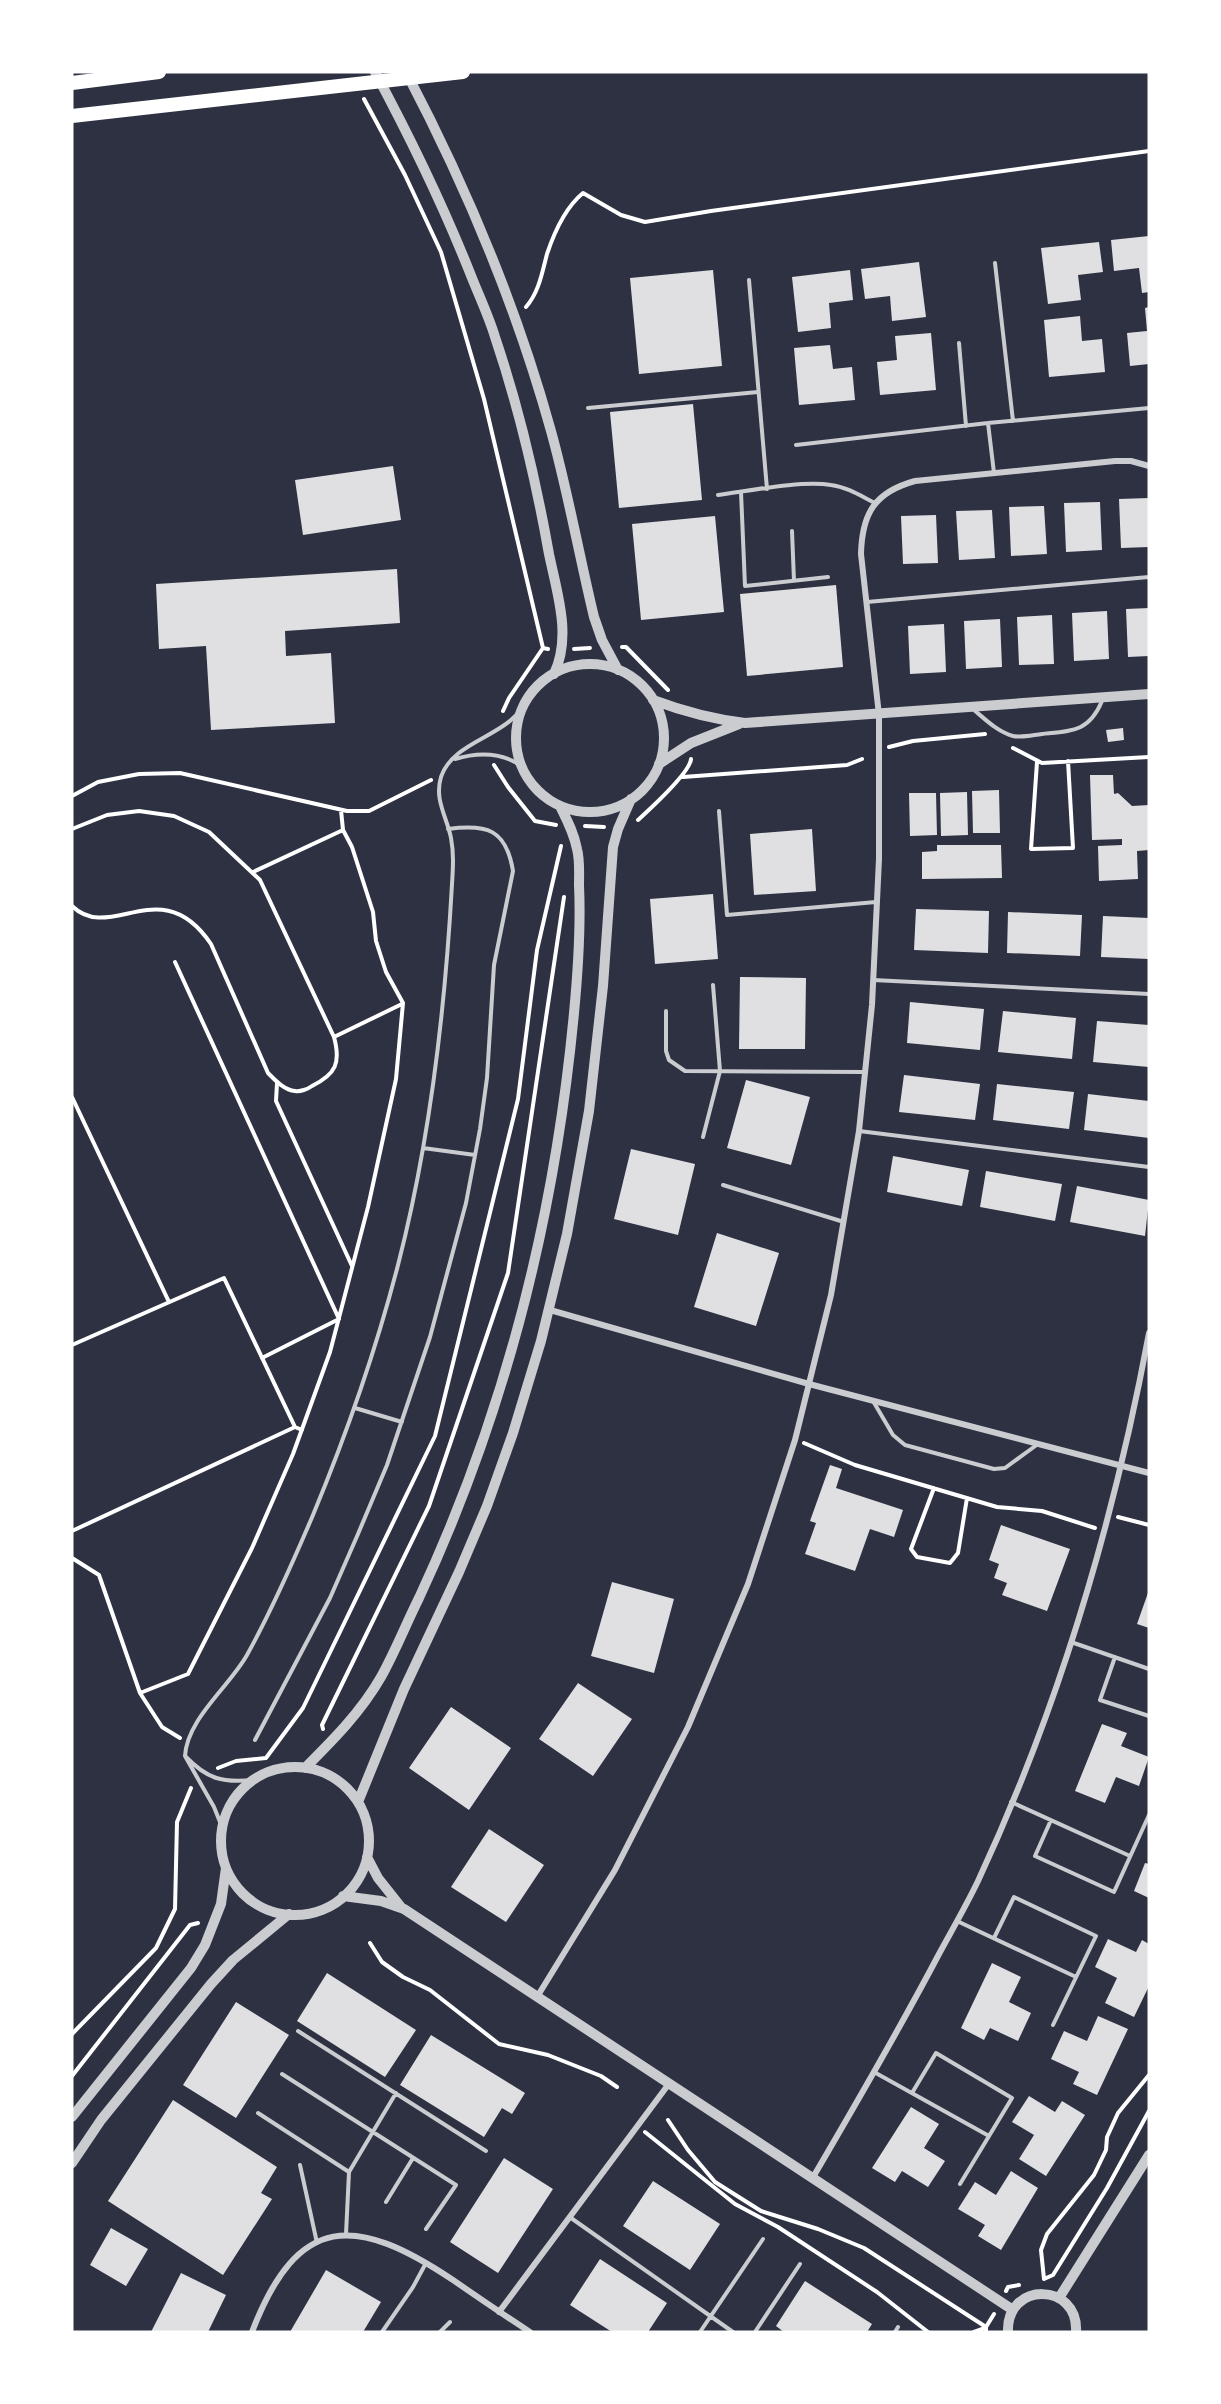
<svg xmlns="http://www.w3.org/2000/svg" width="1221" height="2404" font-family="Inter,sans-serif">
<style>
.building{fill:#e0e0e3}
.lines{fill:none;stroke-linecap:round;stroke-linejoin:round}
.path{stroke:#fff;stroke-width:4}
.service{stroke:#caccd0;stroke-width:4}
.minor{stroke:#caccd0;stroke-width:6}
.tertiary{stroke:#caccd0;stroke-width:10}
.trunk{stroke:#fff;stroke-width:14}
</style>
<rect width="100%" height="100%" fill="#2d3142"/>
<path class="building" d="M1149,236V292L1142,293L1139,268L1114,271L1111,240Z
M1099,242L1103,272L1078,275L1081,300L1048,304L1041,248Z
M919,262L926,317L892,321L890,296L865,299L861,269Z
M713,270L722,366L639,374L630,278Z
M850,270L853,300L829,303L831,328L798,332L792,277Z
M1149,307V364L1130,366L1127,333L1147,331L1145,308Z
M1080,316L1082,341L1102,339L1105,372L1049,377L1044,320Z
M931,333L936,390L880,395L877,362L897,360L895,336Z
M830,345L833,369L852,367L855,400L799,405L794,348Z
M693,404L702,500L619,508L610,412Z
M393,466L401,520L303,535L295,480Z
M1149,498V547L1121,548L1119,499Z
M1100,502L1102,550L1066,552L1064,503Z
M1044,506L1047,554L1011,556L1009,507Z
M992,510L995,558L959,560L956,511Z
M936,515L938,563L903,564L901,516Z
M715,516L724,612L641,620L632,524Z
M397,569L400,623L285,631L286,656L331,653L335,723L211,730L206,646L159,649L156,584Z
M836,585L843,667L747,676L740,594Z
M1149,608V656L1128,657L1126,609Z
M1107,611L1109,659L1074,661L1072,613Z
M1052,615L1054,664L1019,665L1017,617Z
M1000,619L1002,667L966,669L964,621Z
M944,624L946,672L910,674L908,626Z
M1123,728L1124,740L1108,742L1106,730Z
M1090,775H1113L1114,794L1118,793L1132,806L1149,805V850L1137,851L1138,879L1099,881L1098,846L1122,845V839L1092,840Z
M999,790L1000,833H973L972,791Z
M967,792L968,835L941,836L940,793Z
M909,793H936L937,835L910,836Z
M812,829L816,891L754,895L750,834Z
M937,845H1001L1002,878L922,879V852L937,851Z
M713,894L718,959L655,964L650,899Z
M916,909L989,911L988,953L914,950Z
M1008,912L1082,915L1080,956L1007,953Z
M1103,916L1149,918V959L1101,957Z
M740,977L806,978L805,1049H739Z
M910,1002L984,1009L980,1050L907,1043Z
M1003,1011L1076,1018L1072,1059L998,1052Z
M1097,1021L1149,1025V1067L1093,1062Z
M904,1075L980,1084L975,1120L899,1112Z
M746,1080L810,1097L791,1165L727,1148Z
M997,1084L1074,1092L1069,1129L993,1120Z
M1088,1094L1149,1101V1138L1084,1130Z
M631,1149L695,1164L678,1235L614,1219Z
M893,1156L969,1170L962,1206L887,1192Z
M986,1171L1062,1184L1055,1221L980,1207Z
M1077,1186L1149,1200L1145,1236L1070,1222Z
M717,1233L779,1253L756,1326L694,1307Z
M830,1465L842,1469L836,1488L903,1510L894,1537L870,1529L855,1571L805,1554L816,1523L810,1521Z
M1001,1525L1070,1549L1047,1611L1002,1595L1007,1583L994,1578L999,1564L989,1560Z
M612,1582L674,1599L654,1673L591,1656Z
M1149,1590V1628L1137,1624Z
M578,1683L632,1719L593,1776L539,1739Z
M451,1707L511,1748L469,1810L409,1768Z
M1102,1724L1127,1733L1121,1746L1149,1757L1139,1786L1116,1777L1105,1803L1075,1791Z
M489,1829L544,1865L506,1922L451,1887Z
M1145,1863L1149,1864V1898L1134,1891Z
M1108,1939L1136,1952L1142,1940L1149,1944V1986L1134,2017L1105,2003L1117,1978L1095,1967Z
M992,1963L1021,1977L1009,2002L1031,2013L1018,2041L990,2028L984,2040L961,2028Z
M327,1973L416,2030L385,2077L297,2021Z
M236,2002L289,2035L236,2118L183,2085Z
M1098,2016L1128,2029L1097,2095L1073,2084L1079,2072L1051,2059L1064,2031L1087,2041Z
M431,2035L525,2093L512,2114L502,2108L484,2137L400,2085Z
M1029,2096L1055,2112L1062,2101L1085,2115L1046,2176L1019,2159L1034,2135L1012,2122Z
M173,2100L277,2167L261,2193L272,2199L223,2275L108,2201Z
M911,2107L939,2124L924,2148L945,2161L928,2187L902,2171L895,2182L872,2168Z
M504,2158L553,2189L498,2273L450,2242Z
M1011,2171L1038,2188L1001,2250L978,2236L985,2225L958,2209L975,2182L996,2195Z
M653,2181L720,2224L690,2270L623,2226Z
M111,2228L148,2249L126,2286L90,2265Z
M600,2259L667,2303L648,2332H612L570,2305Z
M326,2270L381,2302L363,2332H290Z
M181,2273L226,2295L208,2332H151Z
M805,2281L872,2324L867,2332H784L776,2326Z"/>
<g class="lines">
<path class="path" d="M364,99L405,175L441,252L484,399L543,648L548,649
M526,307C539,292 542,273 547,254C554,233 566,207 583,193L621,215L645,222L711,211L1149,151
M622,647H626L668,690
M574,649L590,648
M503,711L509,698L543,648
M889,747L913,741L985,734
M1013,748L1042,763L1149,757
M1037,762L1031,849L1073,848L1068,761
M494,765L508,787L535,821L556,825
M683,777L847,765L862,759
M72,796L98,782L139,774L180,773L347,811H369L431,780
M638,820C650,809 690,773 691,759
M585,826L604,827
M72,829L107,815L139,811L174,816L209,832L260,880L334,1037C341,1063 336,1074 312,1086C308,1089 300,1092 295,1091C284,1090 275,1080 268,1073L211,944C161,870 111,944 72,906
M253,872L343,830
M175,962L339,1319L262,1358
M334,1037L402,1004
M277,1083L276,1101L352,1266
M72,1097L169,1302
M72,1345L224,1278L295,1427
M804,1443L855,1465L997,1507L1042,1511L1095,1528
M934,1488L911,1549L917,1557L950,1563L958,1553L967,1498
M1118,1517L1149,1525
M72,1531L295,1427L302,1430
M72,1558L99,1575L140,1693L162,1727L180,1738
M140,1693L188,1674L252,1548L293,1454L330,1352L368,1207L396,1079L403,1003L386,972L376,941L373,912L352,847L343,830L341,810
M323,1729L322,1725L429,1506L508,1273L564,897
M218,1768L236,1761L266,1758L303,1708L435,1436L518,1099L537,950L561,846
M370,1943L382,1962L403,1977L430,1990L499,2044L548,2055L601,2076L617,2087
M72,2034L156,1948L175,1909L177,1822L191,1788
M72,2076L190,1925L198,1923
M668,2120L688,2150L715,2182L761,2211L818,2229L864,2248L986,2327
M645,2132L735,2204L778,2227L877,2292L928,2332
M1044,2279L1053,2275L1107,2188L1149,2111
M1044,2279L1041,2250L1047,2234L1094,2175L1106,2150L1107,2137L1118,2113L1149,2075
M1006,2291L1008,2287L1019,2285
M974,2332L985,2328
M986,2332V2327L994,2314"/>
<path class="service" d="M995,263L1013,421
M749,280L767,489
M959,343L966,426
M588,408L758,392
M988,423L994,473
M796,445L988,423L1149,408
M741,492L745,586L828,577
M718,495C748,491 802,480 831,485C847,487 861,496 875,503
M792,531L794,581
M867,602L1149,577
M974,710C986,720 998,732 1013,736C1022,738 1033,735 1042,734C1072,731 1089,732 1102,701
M455,759C478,752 500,752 520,765
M719,811L727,915L876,902
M873,980L1149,994
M666,1011V1051L669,1060L685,1071L865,1072
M859,1131L1149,1167
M703,1137L720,1071L713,985
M423,1148L475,1155
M723,1185L844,1222
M873,1401L893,1435L905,1445L994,1469L1005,1468L1038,1444
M355,1408L402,1422
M1071,1642L1149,1669
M1115,1657L1100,1700L1149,1716
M255,1740L330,1598L358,1534L387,1465L430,1337L466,1203L480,1129L487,1078L494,965L513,871C506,829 487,824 448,829
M185,1756C187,1719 229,1687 247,1655C272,1610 293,1562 313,1515C347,1433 376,1350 398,1265C430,1141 445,1011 452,884C453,868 454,854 451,838C447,817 434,800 441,777C451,747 489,739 511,720C515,717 519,712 523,708
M1011,1802L1130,1856
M1051,1820L1035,1856L1114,1892L1149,1815
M222,1827L214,1807L185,1756C207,1779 222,1783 253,1780
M957,1921L1076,1977
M994,1938L1014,1897L1096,1936L1053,2025
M298,2031L486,2151
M874,2072L989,2136
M282,2074L456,2185L426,2229
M912,2093L936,2053L1012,2098L960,2184
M258,2113L349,2172
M300,2165L317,2243
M386,2202L413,2158
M571,2218L733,2332
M346,2234L349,2172L396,2093
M382,2332L413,2287L426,2263
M440,2332L450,2322
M700,2332L763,2239
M755,2332L800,2264
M895,2332L898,2327"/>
<path class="minor" d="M550,1310L809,1384L1149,1473
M537,1997L615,1870L688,1727L748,1584L795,1440L831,1295L859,1131L872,1005L879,859V715L861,554C862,513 875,492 915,481L1115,461H1131L1149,466
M812,2179C856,2104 899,2030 939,1954C952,1930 966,1906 978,1881C1059,1707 1114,1521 1149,1333
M499,2312L668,2085
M252,2332C298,2212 356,2215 453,2280C479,2298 504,2315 530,2332"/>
<path class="tertiary" d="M375,72C411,139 444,207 472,278C480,298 489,317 495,337C519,408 536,481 549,554C557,593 572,636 554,674
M406,72C467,188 516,305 551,431C568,492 579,555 594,617L602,640L618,670
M516 738a74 74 0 1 1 148 0a74 74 0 1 1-148 0Z
M653,700C685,712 711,719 745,723L1149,694
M659,764L691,743L739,724
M221 1841a74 74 0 1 1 148 0a74 74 0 1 1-148 0Z
M305,1768C333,1740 361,1712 381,1677C395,1652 406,1624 419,1598C505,1414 555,1215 574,1013C578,971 581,928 579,885C579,873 580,860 577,849C574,833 567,820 560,806
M358,1802L404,1689L459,1572L487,1506L513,1433L541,1341L567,1234L589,1111L603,986L613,847L618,829L631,799
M367,1857L378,1878L401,1907
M343,1896L381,1901L404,1909L1013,2310
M72,2117L191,1968L205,1945L221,1904L226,1868
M72,2163L101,2120L211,1984L233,1960L289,1914
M1059,2298L1149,2155
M1008,2332C1006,2281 1079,2282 1076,2332"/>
<path class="trunk" d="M72,83L159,72
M72,116L463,72"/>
</g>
<rect width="1221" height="2404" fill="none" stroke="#ffffff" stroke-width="147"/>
</svg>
